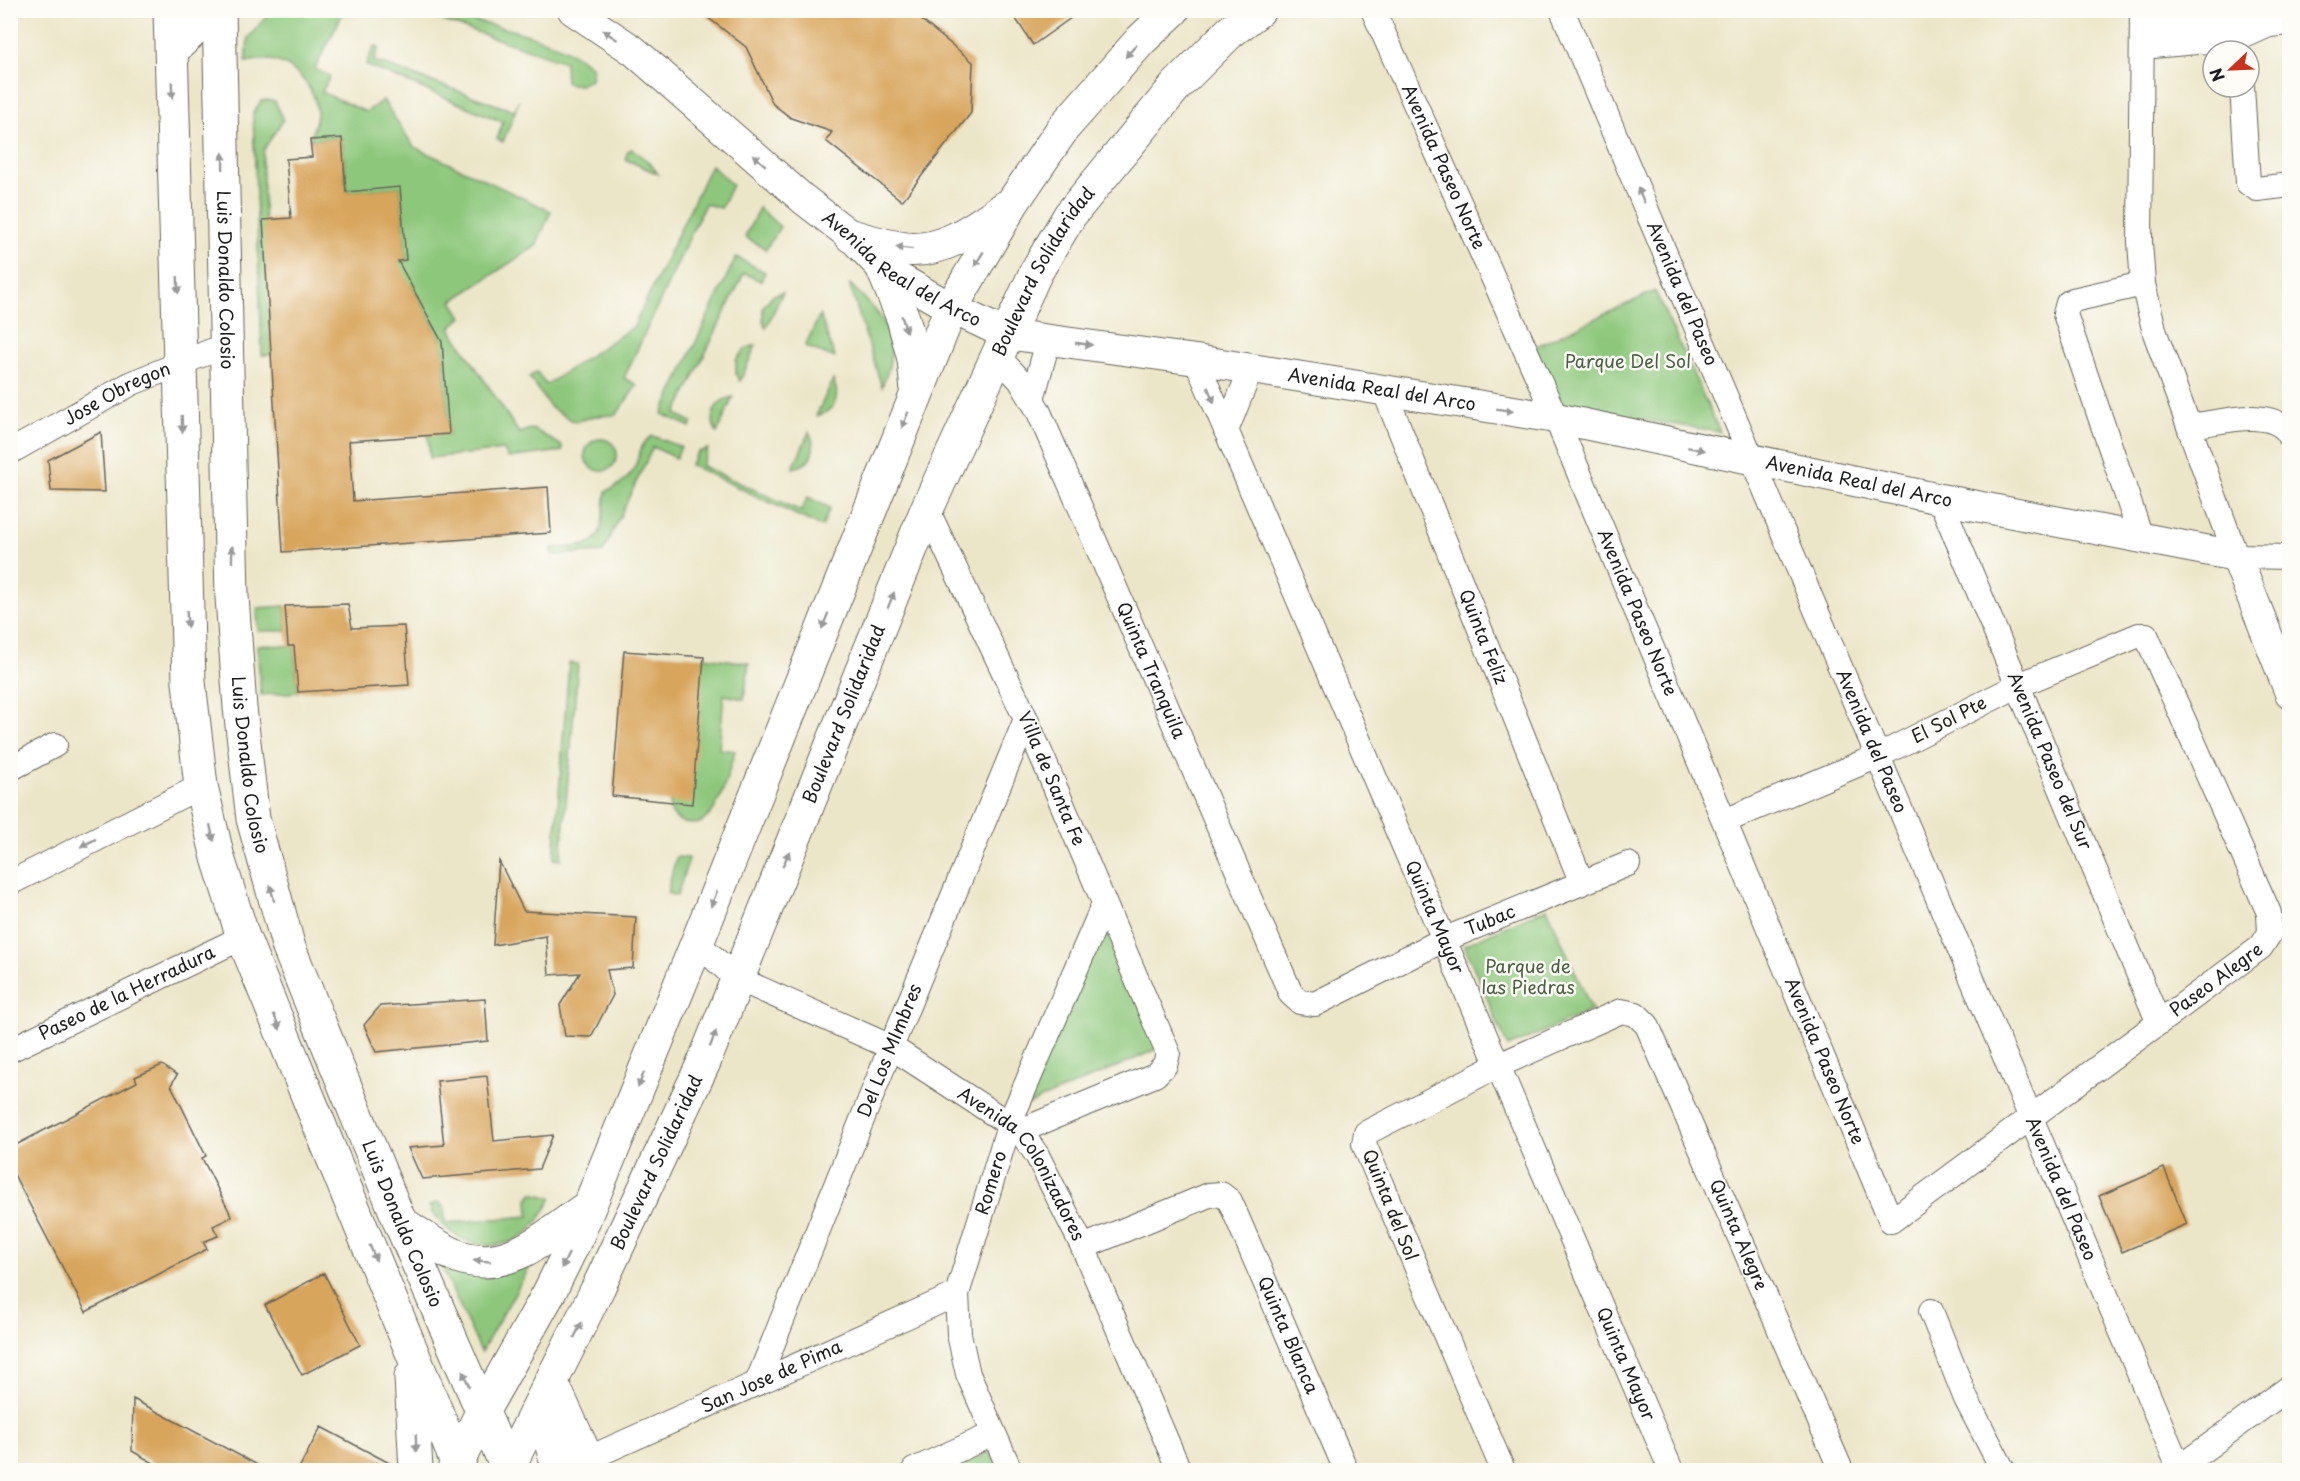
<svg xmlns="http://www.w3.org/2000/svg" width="2300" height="1481" font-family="'Playpen Sans',sans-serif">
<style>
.green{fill:#8dc77b;stroke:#54724c;stroke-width:1.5}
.building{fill:#d8a55c}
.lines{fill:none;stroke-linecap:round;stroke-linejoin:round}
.minor-casing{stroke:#656359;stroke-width:26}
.tertiary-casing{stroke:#656359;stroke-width:32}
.primary-casing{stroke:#656359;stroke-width:35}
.minor{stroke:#fff;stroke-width:24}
.tertiary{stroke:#fff;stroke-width:30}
.primary{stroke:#fff;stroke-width:33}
.oneway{fill:#999}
.labels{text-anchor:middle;stroke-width:5;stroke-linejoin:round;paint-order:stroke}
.street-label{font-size:18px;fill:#1c1c1c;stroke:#fdfcf7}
.park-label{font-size:18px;fill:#496042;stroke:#fdfcf7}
</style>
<rect width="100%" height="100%" fill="#fdfcf7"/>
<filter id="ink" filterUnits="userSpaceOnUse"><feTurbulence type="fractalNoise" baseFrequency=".0167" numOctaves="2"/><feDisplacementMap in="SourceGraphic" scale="12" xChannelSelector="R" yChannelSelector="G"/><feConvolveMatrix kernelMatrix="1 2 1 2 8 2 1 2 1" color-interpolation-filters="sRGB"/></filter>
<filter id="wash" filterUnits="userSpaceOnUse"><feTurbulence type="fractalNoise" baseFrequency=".008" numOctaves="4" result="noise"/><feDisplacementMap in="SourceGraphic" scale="24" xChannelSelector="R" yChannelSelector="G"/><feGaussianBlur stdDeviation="1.35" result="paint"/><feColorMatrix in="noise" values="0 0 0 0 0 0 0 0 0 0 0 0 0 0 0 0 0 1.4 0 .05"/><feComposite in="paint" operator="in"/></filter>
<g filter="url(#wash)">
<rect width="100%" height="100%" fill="#ece6c9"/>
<path class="green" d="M271,11H344L315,69L330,76L322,92L366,112L383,100L414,147L551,211L536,246L452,301L462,317L450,328L519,433L530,429L535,430L562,446V451L508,458L504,450L430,458L428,435L449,434L442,342L411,285L384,262L406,260L400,187L347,192L342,138L310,140C312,132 317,121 317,113C317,89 293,62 269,60C262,59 253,61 246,62L248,38Z
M426,15C472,18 559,36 593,68L591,79L580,85L566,83L565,62Z
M374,46L379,47L374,61L514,111L519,101L503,142L497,139L503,122L366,65Z
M267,100L275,101L283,120L264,149L262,162L271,355H262L253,113L261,101Z
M632,149L650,163L658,174L625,159L628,151Z
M711,165L732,185L721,208L705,204L624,378L637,385L616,415L595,416L575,422L551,408L529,377L537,372L546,385L634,326Z
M759,208L780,227L766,249L745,237Z
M736,257L765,272L761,281L744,273L676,414L692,422L690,427L662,414Z
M849,283C886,319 903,336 882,387Z
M1655,291L1720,432L1561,406L1534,347Z
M783,292L766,328L763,321V307L772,296Z
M820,315L835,358L805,346Z
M756,345L740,381L736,374V360L745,349Z
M833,380C841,397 835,412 816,416Z
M733,397L717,433C708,417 714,400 733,397Z
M809,432C818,448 812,465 793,468Z
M653,436L681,447L676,458L653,447L603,552L552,555V548C605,548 600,539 606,491C648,476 631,445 653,436Z
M585 455a16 16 0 1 1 32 0a16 16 0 1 1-32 0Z
M708,449L702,466L801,511L808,497L830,508L822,527L690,465L698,452Z
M285,606L287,631H258L257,608Z
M257,645L294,646L298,692L261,695Z
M704,657L749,663L744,699L724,695L719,749L735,751C727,774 717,839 680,821C672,817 669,810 670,801Z
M569,663L578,664L561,860L554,859Z
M676,857L689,858L677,896L667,893Z
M1104,907L1162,1047L1018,1109Z
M1547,908L1592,1010L1508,1047L1464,945Z
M532,1193L552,1198C546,1209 540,1220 531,1229C498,1260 448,1244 429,1206L439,1202L444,1208L445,1223L529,1216L528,1199Z
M535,1258L481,1352L440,1263Z
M990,1452L999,1470H948Z"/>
<g id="blocks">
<path class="building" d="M698,10H909L973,62L971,113L902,201L826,141L832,132L791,118L773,104L746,47Z
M1010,10H1082L1033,45Z
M342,138L346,192L400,187L406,260L398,261L442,342L449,434L349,441L353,501L548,487L551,533L283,552L263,220L291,218L286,159L312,157L310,140Z
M101,432L105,492L51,491L48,460Z
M348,604L352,628L404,626L409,685L298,692L294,646H288L285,606Z
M624,651L704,657L692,804L612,796Z
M499,861L524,911L636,917L633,968L607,970L613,995L591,1037L565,1036L560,1005L580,973L549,975L546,936L493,945Z
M485,999L488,1041L376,1052L364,1025L380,1006Z
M162,1065L177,1075L171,1085L206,1156L202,1158L232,1217L213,1226L218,1236L203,1242L207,1249L86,1312L10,1167V1148L137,1082L135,1077Z
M487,1076L494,1141L553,1135L539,1169L422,1179L408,1148L444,1145L437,1081Z
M2164,1168L2187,1224L2122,1252L2099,1196Z
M324,1273L360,1345L302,1375L265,1305Z
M133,1399L267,1470H166L132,1451Z
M321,1427L397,1467V1470H298Z"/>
</g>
</g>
<g filter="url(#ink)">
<use href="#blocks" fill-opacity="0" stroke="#656359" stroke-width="1.5"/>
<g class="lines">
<defs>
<g id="minor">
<path id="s1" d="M1373,10L1556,418L1891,1221L2261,947L2270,933L2269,913L2146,635H2139L2019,685L1878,756L1725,821"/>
<path id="s2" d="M1562,10L2180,1470"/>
<path d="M2142,10L2140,242L2143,284L2155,333L2236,556L2290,557"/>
<path d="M2142,28L2239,20L2269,25L2290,23"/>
<path d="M2142,47L2240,38L2269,25"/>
<path d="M2242,87L2248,183L2257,189L2290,185"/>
<path id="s3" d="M997,356L1020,380L1038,410L1291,994L1300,1002L1315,1004L1443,940L1628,864"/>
<path id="s4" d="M1196,360L1671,1470"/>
<path id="s5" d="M1384,390L1581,881"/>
<path d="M1032,399L1049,338"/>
<path d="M2190,426C2218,423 2275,405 2290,436"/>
<path d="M1226,431L1251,369"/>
<path id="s6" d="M10,452L132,383L226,345"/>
<path id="s7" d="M1940,499L2158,1021"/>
<path id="s8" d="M927,509L1026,719L1168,1053L1165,1065L1155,1075L1020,1131"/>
<path d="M2142,540L2065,314L2068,303L2073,300L2143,284"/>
<path d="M10,769L55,745"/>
<path d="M10,883L201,786"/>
<path id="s9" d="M697,943L736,978L891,1047L1020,1131L1037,1155L1083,1247L1179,1470"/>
<path id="s10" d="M10,1050L243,937"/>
<path id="s11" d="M1083,1247L1209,1195L1221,1194L1230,1201L1346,1470"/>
<path d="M1931,1311L1966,1399L2003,1470"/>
<path id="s12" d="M757,1383L891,1047L1026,719"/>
<path id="s13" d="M587,1459L957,1294"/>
<path d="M914,1470L993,1434"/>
<path id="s14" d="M1010,1470L968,1374L959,1334L957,1294L1010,1122L1104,904"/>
<path id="s15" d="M1503,1470L1364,1144L1366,1133L1497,1066L1621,1011L1636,1014L1647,1025L1841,1470"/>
<path d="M2176,1470L2290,1387"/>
</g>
<g id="tertiary">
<path id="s16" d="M573,10L634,51L803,199L851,236L883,269L951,308L1006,334L1196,360L1556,418L1940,499L2236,556L2290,693"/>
<path d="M171,53L217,10"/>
</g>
<g id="primary">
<path d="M170,10L189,682L201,786L218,858L243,937L460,1470"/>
<path id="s17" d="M219,10L232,597L240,708L253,819L289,948L400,1222L508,1470"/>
<path d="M851,236C869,241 888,247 906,249C943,253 975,228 1004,208"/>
<path d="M883,269L903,318L914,359L917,391"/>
<path d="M400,1222C419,1234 439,1250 460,1257C509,1274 551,1232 588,1207"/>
<path d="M411,1377L416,1470"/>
<path d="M552,1383L592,1470"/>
<path d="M551,1393L548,1432L559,1470"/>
<path d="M454,1470L481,1414L549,1293L578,1234L697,943L951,308L1013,202L1064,127L1141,40L1173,10"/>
<path id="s18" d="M507,1470L599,1286L704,1062L927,509L1036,272L1070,215L1176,86L1230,32L1259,10"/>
</g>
</defs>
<use href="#minor" class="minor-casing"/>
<use href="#tertiary" class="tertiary-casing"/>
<use href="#primary" class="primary-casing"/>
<use href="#minor" class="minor"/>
<use href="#tertiary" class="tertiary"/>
<use href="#primary" class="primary"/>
</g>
<defs><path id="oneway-solid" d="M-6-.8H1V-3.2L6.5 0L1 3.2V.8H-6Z" transform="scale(1.5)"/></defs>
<g class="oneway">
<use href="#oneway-solid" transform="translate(610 35) rotate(-147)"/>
<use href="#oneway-solid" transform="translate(1131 51) rotate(131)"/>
<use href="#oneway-solid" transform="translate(172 90) rotate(88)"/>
<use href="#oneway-solid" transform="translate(759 160) rotate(-139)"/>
<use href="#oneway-solid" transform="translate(223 161) rotate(-91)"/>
<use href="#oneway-solid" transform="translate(1641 195) rotate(-113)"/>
<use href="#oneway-solid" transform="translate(904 248) rotate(-173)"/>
<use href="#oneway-solid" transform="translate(979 259) rotate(121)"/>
<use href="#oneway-solid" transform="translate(178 285) rotate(88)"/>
<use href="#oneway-solid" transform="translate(904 324) rotate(73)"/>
<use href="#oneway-solid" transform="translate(1084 344) rotate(8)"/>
<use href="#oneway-solid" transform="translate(1211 395) rotate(67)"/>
<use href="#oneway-solid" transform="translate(1505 410) rotate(9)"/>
<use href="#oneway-solid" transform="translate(905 420) rotate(112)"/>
<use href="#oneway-solid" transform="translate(182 424) rotate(88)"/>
<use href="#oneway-solid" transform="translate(1696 449) rotate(12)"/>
<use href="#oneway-solid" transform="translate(232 554) rotate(-90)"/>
<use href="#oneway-solid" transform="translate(891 600) rotate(-68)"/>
<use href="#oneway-solid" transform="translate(187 619) rotate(88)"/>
<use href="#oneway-solid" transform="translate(825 621) rotate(112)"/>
<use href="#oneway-solid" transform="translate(212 833) rotate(77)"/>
<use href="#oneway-solid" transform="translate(88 843) rotate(153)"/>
<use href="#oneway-solid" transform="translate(786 859) rotate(-67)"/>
<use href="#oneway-solid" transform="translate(272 893) rotate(-105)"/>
<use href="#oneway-solid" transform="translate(714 899) rotate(111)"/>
<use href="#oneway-solid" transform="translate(277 1022) rotate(68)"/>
<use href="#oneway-solid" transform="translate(713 1039) rotate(-69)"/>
<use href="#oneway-solid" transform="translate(641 1080) rotate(111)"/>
<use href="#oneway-solid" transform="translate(373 1253) rotate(67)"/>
<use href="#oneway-solid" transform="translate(482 1261) rotate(-177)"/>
<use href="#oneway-solid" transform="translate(565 1261) rotate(116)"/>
<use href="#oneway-solid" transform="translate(578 1330) rotate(-64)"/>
<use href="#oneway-solid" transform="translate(466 1379) rotate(-113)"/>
<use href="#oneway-solid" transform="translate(416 1443) rotate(89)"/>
</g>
</g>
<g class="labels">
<g class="street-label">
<text dy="6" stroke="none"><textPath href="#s1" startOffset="172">Avenida Paseo Norte</textPath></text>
<text dy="6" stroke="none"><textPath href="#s16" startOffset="420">Avenida Real del Arco</textPath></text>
<text dy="6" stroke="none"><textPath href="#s18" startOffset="1314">Boulevard Solidaridad</textPath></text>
<text dy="6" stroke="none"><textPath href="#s17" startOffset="270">Luis Donaldo Colosio</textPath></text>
<text dy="6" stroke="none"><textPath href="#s2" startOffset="308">Avenida del Paseo</textPath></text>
<text dy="6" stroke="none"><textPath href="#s16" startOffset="924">Avenida Real del Arco</textPath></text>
<text dy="6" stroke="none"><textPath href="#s6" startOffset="122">Jose Obregon</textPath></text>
<text dy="6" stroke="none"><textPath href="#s16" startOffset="1410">Avenida Real del Arco</textPath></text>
<text dy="6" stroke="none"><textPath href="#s1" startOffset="658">Avenida Paseo Norte</textPath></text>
<text dy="6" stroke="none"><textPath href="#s5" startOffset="266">Quinta Feliz</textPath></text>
<text dy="6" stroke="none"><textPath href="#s3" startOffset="352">Quinta Tranquila</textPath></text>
<text dy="6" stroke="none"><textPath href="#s18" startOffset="828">Boulevard Solidaridad</textPath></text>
<text transform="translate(1949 720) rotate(-27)" y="6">El Sol Pte</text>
<text dy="6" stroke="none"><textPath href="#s2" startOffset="794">Avenida del Paseo</textPath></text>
<text dy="6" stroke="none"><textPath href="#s7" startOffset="284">Avenida Paseo del Sur</textPath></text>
<text dy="6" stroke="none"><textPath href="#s17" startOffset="756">Luis Donaldo Colosio</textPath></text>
<text dy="6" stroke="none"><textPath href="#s8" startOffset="297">Villa de Santa Fe</textPath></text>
<text dy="6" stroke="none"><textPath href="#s4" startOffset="606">Quinta Mayor</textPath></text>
<text dy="6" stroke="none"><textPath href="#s3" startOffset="926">Tubac</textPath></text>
<text dy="6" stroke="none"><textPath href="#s1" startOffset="1722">Paseo Alegre</textPath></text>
<text dy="6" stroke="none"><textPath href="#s10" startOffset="130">Paseo de la Herradura</textPath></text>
<text dy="6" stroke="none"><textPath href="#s12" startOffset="358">Del Los MImbres</textPath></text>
<text dy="6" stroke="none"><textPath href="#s1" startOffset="1144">Avenida Paseo Norte</textPath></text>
<text dy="6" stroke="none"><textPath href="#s18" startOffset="342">Boulevard Solidaridad</textPath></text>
<text dy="6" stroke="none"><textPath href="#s9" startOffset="402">Avenida Colonizadores</textPath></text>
<text dy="6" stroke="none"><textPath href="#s14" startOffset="302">Romero</textPath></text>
<text dy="6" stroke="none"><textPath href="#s2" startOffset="1280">Avenida del Paseo</textPath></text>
<text transform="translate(1390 1205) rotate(68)" y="6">Quinta del Sol</text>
<text dy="6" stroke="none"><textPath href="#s17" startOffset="1242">Luis Donaldo Colosio</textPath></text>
<text dy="6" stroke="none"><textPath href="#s15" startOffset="908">Quinta Alegre</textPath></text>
<text dy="6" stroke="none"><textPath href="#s11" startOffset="306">Quinta Blanca</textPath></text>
<text dy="6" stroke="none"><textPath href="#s4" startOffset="1092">Quinta Mayor</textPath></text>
<text dy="6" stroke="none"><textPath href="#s13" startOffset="202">San Jose de Pima</textPath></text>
</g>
<g class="park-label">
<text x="1628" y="368">Parque Del Sol</text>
<text x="1528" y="973">Parque de<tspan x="1528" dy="21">las Piedras</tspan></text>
</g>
</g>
<rect width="2300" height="1481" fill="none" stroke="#fdfcf7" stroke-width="36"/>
<g transform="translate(2231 69) rotate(247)"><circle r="28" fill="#fdfcf7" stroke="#a3a29f" stroke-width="1.5"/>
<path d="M0-4.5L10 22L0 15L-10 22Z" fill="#c8321e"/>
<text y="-9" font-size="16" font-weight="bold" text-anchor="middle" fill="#1c1c1c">N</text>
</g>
</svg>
